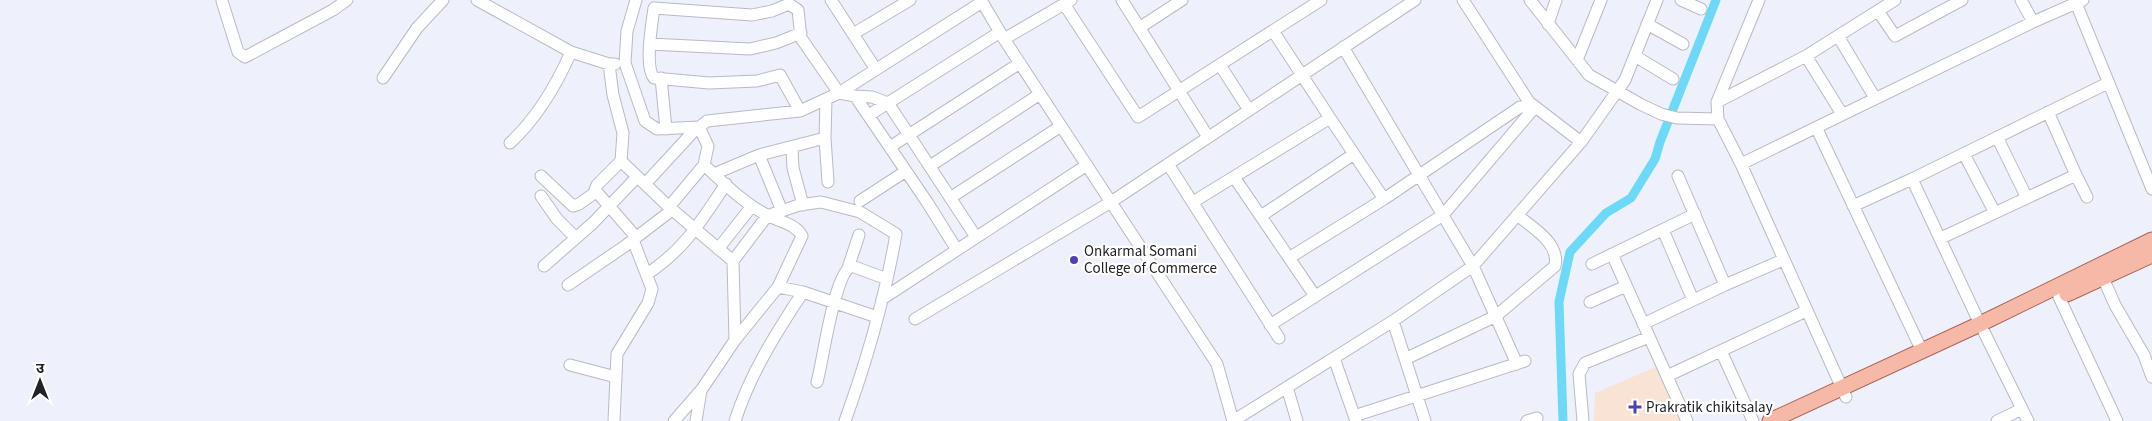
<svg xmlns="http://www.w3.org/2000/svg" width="2152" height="421" font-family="'Source Sans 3','Noto Sans Devanagari',sans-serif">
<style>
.medical{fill:#f8e3d5}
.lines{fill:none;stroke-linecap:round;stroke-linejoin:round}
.canal{stroke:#6cd9f9;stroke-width:9}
.minor-casing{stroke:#b8bac4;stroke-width:13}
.major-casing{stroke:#a86454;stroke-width:17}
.minor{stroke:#fff;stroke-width:11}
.major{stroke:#f6b8a7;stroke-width:15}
.poi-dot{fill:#5040b7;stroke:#fff;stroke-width:2}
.labels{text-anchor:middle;stroke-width:4.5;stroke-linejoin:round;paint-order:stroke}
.poi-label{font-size:15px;fill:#212226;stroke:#fff;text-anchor:start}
</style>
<rect width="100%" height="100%" fill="#eef1fc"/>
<path class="medical" d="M1658,366L1682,421H1594L1595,393Z"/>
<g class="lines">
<path class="canal" d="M1563,421L1559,302L1570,252L1606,213L1631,198L1655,159L1660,142L1716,0"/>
<defs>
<path id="minor" d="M477,0L571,52L609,64H615
M636,0L627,31L625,63L645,121L657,129L699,127L708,146L704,165L669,207
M831,0L875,68
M981,0L1004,39L1217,364L1233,421
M1122,0L1208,137
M1530,0L1589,75L1640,104L1661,114L1677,118L1718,119
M1681,0L1701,9
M1759,0L1717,102L1718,119L1741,164L1846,397
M2021,0L2033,22
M222,1L238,52L245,57L333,10L347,0
M2076,3L2152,189
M1064,4L1138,117L1321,0
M1878,11L1895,36L1962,0
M1548,24L1556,0
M1647,24L1683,44
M1139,28L1182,0
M1273,31L1330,118
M853,34L910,0
M1838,36L1875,98
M1004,39L1071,0
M650,44L750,49L776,43L801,33
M1343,47L1473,266L1581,142L1529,102L1463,0
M1635,56L1673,79
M1806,56L1842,114
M1577,60L1601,0
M609,64L613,95L623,133L621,161L669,207L733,261
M1220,65L1249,110
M383,78L417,28L443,0
M661,78L666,129
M855,96L872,97L888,103L976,237
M826,99L825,138L828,182
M1717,102L1806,56L1895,0
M800,111L780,75L757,81L709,83L654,78C644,66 652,24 654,8L752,15L772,11L789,4L798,10L801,38L839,93L855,96L927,202L957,250
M869,115L1000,32
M1817,129L1922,351
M1997,137L2027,198
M1581,142L1625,80L1657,0
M510,143C537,118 556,86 571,52
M890,147L1020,63
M792,148L793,168L803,205
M1964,154L1995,213
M759,155L782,211
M621,161L597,185L595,190L636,237
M1168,164L1279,338
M1741,164L2033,22L2083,0
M704,165C724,183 744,204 769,216C780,222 796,224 802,236L778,287L735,340
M930,166L1040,94
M714,174L759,155L825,138
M2076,175L2087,197
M541,176L573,206L579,204L596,192
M1678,176L1725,285L1783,260
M1234,177L1315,296
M1912,179L1980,324
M645,184L693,132L707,121L800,111L839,93L982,2
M541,196L557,219L576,238
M950,198L1061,126
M860,201L906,171
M1193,202L1330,118L1384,199L1520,107H1535
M1853,206L1912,179L2108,83
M1261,216L1354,154
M1663,230L1693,300
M1941,238L2076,175L2048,112
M718,249L752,206
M1612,254L1687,421
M1289,258L1384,199
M1592,264L1695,214
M544,266L593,223L637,177
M848,268L859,235
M2100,271L2115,305L2144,355L2152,377
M647,274C685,249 701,221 726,184
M568,285L625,246L672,210
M778,287L803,292L877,317
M2059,297L2117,421
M882,299L1087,165
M1590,302L1626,286
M915,319L1111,202L1415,0
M1393,321L1473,266L1517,364
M1643,324L1725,285
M1270,325L1443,215L1535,107
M1984,332L2028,421
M1721,351L1753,421
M1334,358L1356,421
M1405,359L1496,316L1555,266C1560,243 1533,228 1517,215
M570,365L616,377
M1667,376L1806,311
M817,382C823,362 834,272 852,266L887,279
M1287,387L1297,421
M1354,416L1525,361
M614,421L617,354L648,303L652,289L633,240
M674,421L702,389L735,340L733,261L767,216L799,205L821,202L860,212L896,234C885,298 867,360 845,421
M696,421L701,390
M735,421C750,374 776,333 803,292
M1233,421L1393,321L1425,421
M1527,421L1537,418
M1583,421L1579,374L1585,363L1649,337
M1997,421L2022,409"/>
<path id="major" d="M2067,294L2152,255
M1770,421L1980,324L2152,240"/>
</defs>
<use href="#minor" class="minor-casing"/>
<use href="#major" class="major-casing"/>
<use href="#minor" class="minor"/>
<use href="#major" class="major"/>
</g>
<g class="poi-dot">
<circle cx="1074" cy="260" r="5"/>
<path d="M1632.5 399.5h5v5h5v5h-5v5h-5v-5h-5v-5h5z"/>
</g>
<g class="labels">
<g class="poi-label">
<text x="1084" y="256">Onkarmal Somani<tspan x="1084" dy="17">College of Commerce</tspan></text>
<text x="1646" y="412">Prakratik chikitsalay</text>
</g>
</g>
<g transform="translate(40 381)" stroke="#ffffff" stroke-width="4" paint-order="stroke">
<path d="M0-4L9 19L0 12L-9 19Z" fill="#212226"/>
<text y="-8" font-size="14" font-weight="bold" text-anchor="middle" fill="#212226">उ</text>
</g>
</svg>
